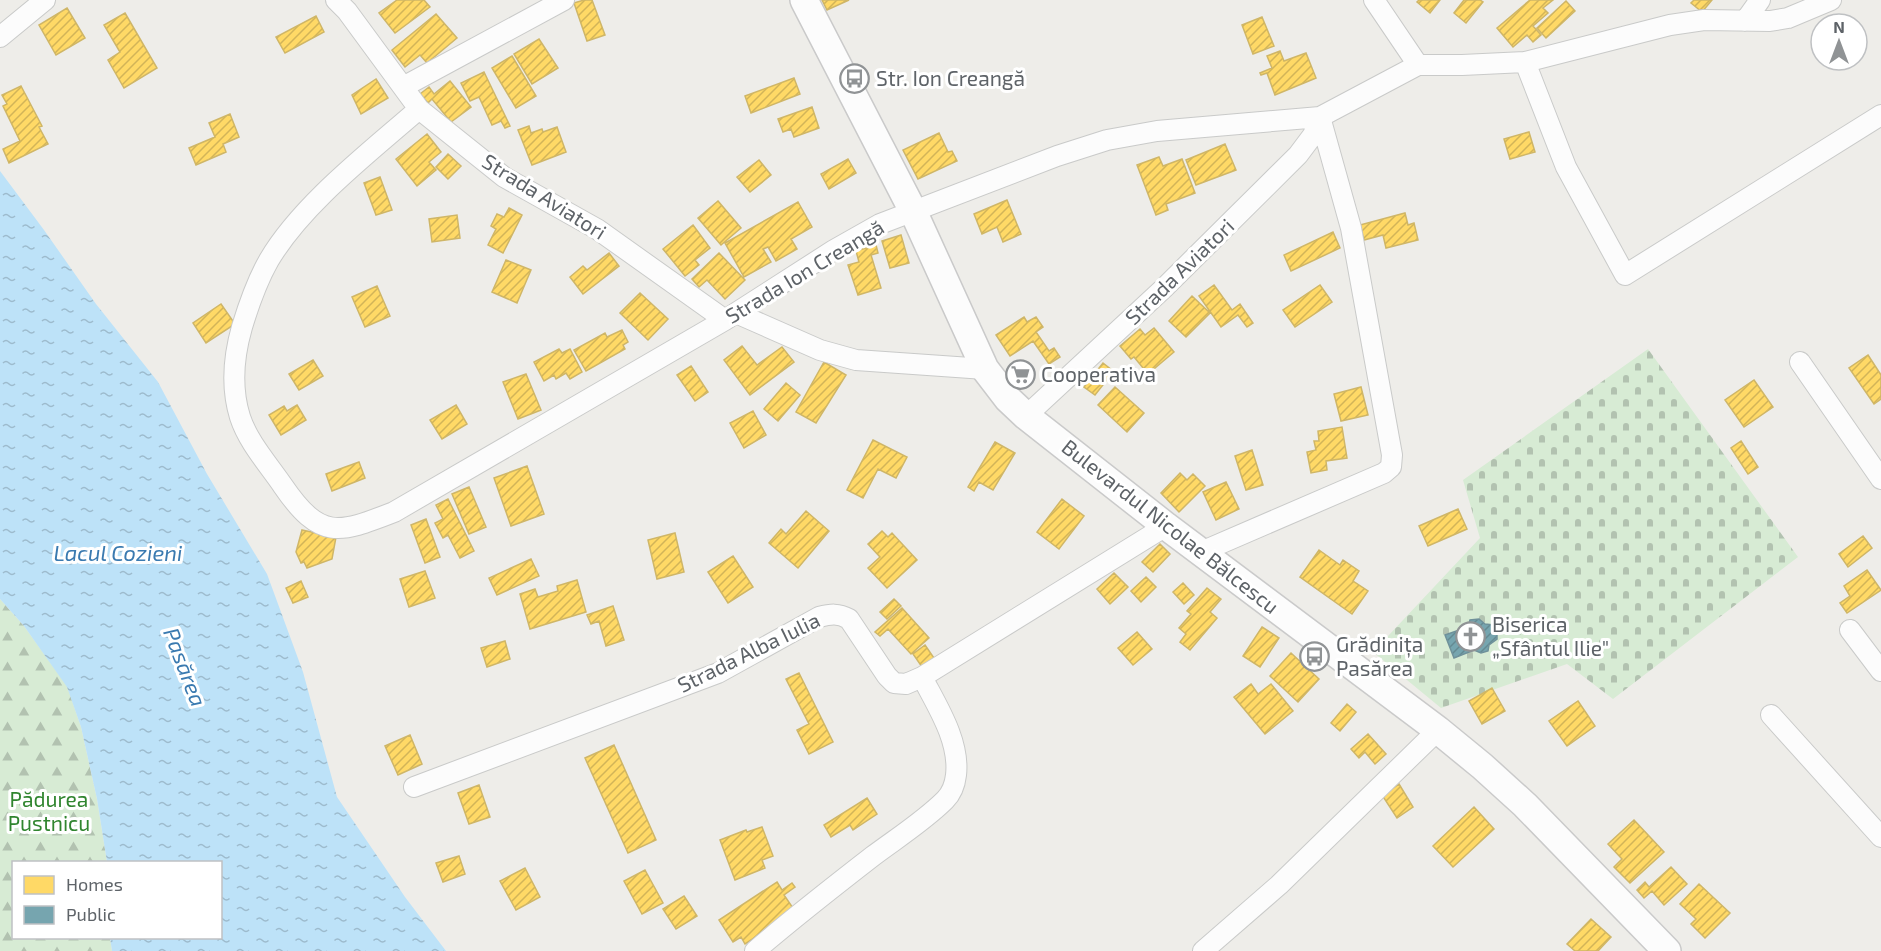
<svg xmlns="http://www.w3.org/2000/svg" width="1881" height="951" font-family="'Exo 2',sans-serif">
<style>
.forest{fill:url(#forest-firs)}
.cemetery{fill:url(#cemetery-stones)}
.water{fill:url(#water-ripples)}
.homes{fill:url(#homes-hatch);stroke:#cfb667;stroke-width:1.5}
.public{fill:url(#public-hatch);stroke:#6f919a;stroke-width:1.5}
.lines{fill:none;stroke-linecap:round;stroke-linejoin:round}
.street-casing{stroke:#c9cac9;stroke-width:22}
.secondary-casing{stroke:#cacaca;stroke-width:30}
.street{stroke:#fcfcfc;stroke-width:20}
.secondary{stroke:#fcfcfc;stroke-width:27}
.labels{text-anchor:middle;stroke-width:6;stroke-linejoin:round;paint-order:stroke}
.poi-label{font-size:21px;fill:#5e6368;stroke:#fff;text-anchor:start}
.street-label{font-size:21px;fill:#5e6368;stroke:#fff}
.park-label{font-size:21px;fill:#30852f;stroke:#fff}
.water-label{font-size:22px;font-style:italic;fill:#3a7ab0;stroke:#fff}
</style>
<defs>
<pattern id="forest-firs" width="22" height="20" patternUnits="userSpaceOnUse" patternTransform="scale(1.5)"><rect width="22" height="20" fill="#d7ebd4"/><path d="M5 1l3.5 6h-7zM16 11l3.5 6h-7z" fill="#b2c2b0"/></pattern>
<pattern id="cemetery-stones" width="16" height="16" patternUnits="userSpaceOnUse" patternTransform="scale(1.5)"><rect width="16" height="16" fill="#d7ebd4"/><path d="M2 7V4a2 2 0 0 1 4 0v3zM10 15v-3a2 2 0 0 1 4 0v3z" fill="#b2c2b0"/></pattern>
<pattern id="water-ripples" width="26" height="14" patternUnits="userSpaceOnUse" patternTransform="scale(1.5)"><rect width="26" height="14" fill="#bde2f8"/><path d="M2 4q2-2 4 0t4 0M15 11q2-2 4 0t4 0" fill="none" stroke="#9dbbcd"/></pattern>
<pattern id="homes-hatch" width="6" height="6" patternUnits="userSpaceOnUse" patternTransform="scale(1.5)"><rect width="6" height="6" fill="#ffd966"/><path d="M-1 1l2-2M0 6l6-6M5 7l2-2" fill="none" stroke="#d2b458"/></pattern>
<pattern id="public-hatch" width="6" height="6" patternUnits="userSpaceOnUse" patternTransform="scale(1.5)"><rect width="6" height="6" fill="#76a5af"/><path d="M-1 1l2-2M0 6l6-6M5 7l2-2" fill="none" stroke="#648a92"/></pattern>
</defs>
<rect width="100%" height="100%" fill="#eeede9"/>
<path class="forest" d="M0,599L24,626L67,686L81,727L97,799L107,862H14V938H110L112,951H0Z"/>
<path class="cemetery" d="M1648,349L1798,557L1613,699L1567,664L1441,708L1373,652L1480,538L1463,480Z"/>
<path class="water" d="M0,171L44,230L96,304L158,382L207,474L267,574L303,672L337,797L405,897L446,951H112L110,938H220V862H107L97,799L81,727L67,687L24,626L0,599Z"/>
<path class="homes" d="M397,0H424L430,7L395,33L379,13Z
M584,0H592L605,35L587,41L574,3Z
M822,0H849L827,10Z
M1419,0H1440L1430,13L1417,2Z
M1464,0H1480L1483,2L1466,23L1454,13Z
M1530,0H1553L1543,8L1548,13L1533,26L1541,35L1533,42L1527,35L1513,47L1497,28Z
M1694,0H1712L1702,12L1691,3Z
M1566,1L1575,11L1546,38L1537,28Z
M67,8L85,38L56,55L39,25Z
M125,13L157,68L124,88L108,60L120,52L104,25Z
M436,14L457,38L427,63L420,55L405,67L392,50Z
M316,16L324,32L285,53L276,37Z
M1262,17L1274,46L1253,54L1242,25Z
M539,39L558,68L532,84L514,54Z
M1280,51L1284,61L1306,53L1316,78L1275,95L1267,73L1261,75L1260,73L1272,68L1267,56Z
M512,56L536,96L516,108L492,68Z
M484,72L510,126L505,128L501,121L492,125L479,97L470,101L461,83Z
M794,78L800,94L751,113L745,96Z
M376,79L388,98L361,114L352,95Z
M450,81L471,107L451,122L432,99L428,103L420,94L429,87L434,94Z
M21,86L42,126L39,127L48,144L9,163L3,149L20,141L3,106L7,104L2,95Z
M812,107L819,128L794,137L791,129L783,132L778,119Z
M230,114L239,137L223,144L226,152L196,165L189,148L215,137L209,123Z
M529,126L531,133L542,129L543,132L557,127L566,152L532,165L518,130Z
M1529,132L1535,152L1510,159L1504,139Z
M939,133L948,152L952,151L957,161L918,179L903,150Z
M427,134L441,152L429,162L436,170L417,186L396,159Z
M1225,144L1236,170L1196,185L1186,160Z
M448,154L461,166L448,179L436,167Z
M1159,157L1163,166L1182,159L1195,193L1166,204L1168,210L1156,215L1137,165Z
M848,159L856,173L829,189L821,174Z
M759,160L771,175L750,192L737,177Z
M380,177L392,210L376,215L364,183Z
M1007,200L1021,234L1003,242L997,227L982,234L974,214Z
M718,201L741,228L721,245L698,218Z
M798,202L812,227L791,239L797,249L776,261L768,247L763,249L771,262L744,277L725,243Z
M509,208L522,215L503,253L488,245L496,229L491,226L497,214L504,217Z
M1405,213L1408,225L1414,223L1418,240L1386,248L1383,235L1364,240L1360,225Z
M457,215L460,238L432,242L429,219Z
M693,225L710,248L695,260L699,265L685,276L663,249Z
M1333,232L1340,248L1291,271L1284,255Z
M901,235L909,263L890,268L882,241Z
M876,245L878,253L871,255L881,288L858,295L848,265L859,262L856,251Z
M609,253L619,266L583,294L570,277L583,266L587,270Z
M719,253L745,280L725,299L707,280L699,287L692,279Z
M506,260L531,270L517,303L492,292Z
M1214,285L1232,310L1240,304L1253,323L1247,327L1238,315L1221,327L1199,296Z
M1320,285L1332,302L1295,327L1283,310Z
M377,286L390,316L365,327L352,297Z
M640,293L668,319L648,340L620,313Z
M1192,296L1210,313L1186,337L1169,321Z
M221,304L235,324L206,343L193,323Z
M1024,317L1027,322L1036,317L1043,327L1036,332L1049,351L1054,348L1060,357L1049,364L1033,341L1010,356L996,335Z
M1154,328L1174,352L1148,374L1134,357L1131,359L1120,346L1140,329L1145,335Z
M622,330L628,342L623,345L625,349L586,371L574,350L605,333L607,337Z
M742,346L757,365L782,347L794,362L750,395L724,360Z
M559,349L562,353L570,349L582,372L570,379L566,373L556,379L554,375L544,381L534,362Z
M1868,355L1881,375V399L1874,404L1849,368Z
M313,360L323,376L299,390L289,374Z
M824,362L846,375L816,423L796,412Z
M1103,363L1117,374L1114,379L1110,376L1095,395L1084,387Z
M691,366L708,392L695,401L677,375Z
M526,374L541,410L518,419L503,382Z
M1754,380L1773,407L1744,427L1725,400Z
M786,383L800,395L778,421L764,409Z
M1115,387L1144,413L1127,432L1098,405Z
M1361,387L1368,415L1341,421L1334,394Z
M297,405L306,420L281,435L269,415L284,406L287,411Z
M456,405L467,424L442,439L430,420Z
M753,411L766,435L744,448L730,423Z
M1342,427L1347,458L1326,461L1327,470L1311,473L1307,452L1316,450L1314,441H1319L1318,431Z
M873,440L907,457L896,478L878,469L863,498L847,490Z
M1741,441L1758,467L1748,474L1731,448Z
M995,442L1015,453L993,490L979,482L974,491L968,487Z
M1252,450L1263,485L1246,490L1235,456Z
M359,462L365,478L332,491L326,474Z
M527,466L544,514L511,526L494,478Z
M1180,473L1187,480L1193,474L1205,486L1179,512L1161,493Z
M1226,482L1239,509L1216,520L1203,492Z
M469,487L486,527L469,534L452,494Z
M448,499L474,551L460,558L448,535L443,538L435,523L443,519L436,505Z
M1062,499L1084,516L1059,549L1037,532Z
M1458,509L1467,529L1428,546L1419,526Z
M806,511L829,531L798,568L769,543L781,529L786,534Z
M426,519L440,557L425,563L411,525Z
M302,530L336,537L332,559L307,568L304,562L301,563L296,552Z
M882,531L888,537L892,533L917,560L887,588L868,568L880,557L868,544Z
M675,533L684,572L657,579L648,540Z
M1863,536L1872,548L1848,567L1839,554Z
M1160,544L1170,554L1153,572L1142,562Z
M1319,550L1340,565L1343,560L1359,571L1353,581L1368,591L1352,614L1300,577Z
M733,556L753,587L728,603L708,572Z
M531,559L539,576L497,595L489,578Z
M1867,570L1881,590L1847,613L1840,603L1850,596L1844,586Z
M425,571L435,598L409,607L400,579Z
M1114,573L1128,587L1110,604L1097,589Z
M1146,577L1156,587L1141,602L1131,591Z
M577,580L586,612L530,629L520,594L535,589L538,597L558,591L557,586Z
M301,581L308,597L293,603L286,588Z
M1183,583L1194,595L1184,604L1173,592Z
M1207,588L1221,599L1210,612L1217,618L1190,650L1180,642L1186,634L1179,628L1191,614L1187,611Z
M894,599L901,606L887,619L880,612Z
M613,606L624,640L606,646L599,621L591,624L587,615Z
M902,608L929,638L911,654L888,629L880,636L875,632Z
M1262,627L1279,638L1260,667L1243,656Z
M1137,632L1152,649L1133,665L1118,648Z
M505,641L510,659L487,667L481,648Z
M925,645L934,658L922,667L913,654Z
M1291,653L1319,679L1298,702L1270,676Z
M799,673L833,742L809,754L797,730L809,724L786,679Z
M1251,684L1258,694L1271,684L1293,711L1265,734L1234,697Z
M1492,688L1505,711L1482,724L1469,701Z
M1578,701L1595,726L1567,746L1549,721Z
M1347,704L1356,712L1340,731L1331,723Z
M1368,734L1386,754L1375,764L1365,752L1359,758L1351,749Z
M410,735L422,764L398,775L385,746Z
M614,745L656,840L628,853L585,758Z
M1399,784L1413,807L1397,818L1382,795Z
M479,785L490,817L469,824L458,793Z
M867,798L877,814L853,830L850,825L831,837L824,825Z
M1474,807L1494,829L1453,867L1433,846Z
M1634,820L1664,852L1630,883L1614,867L1622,859L1608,844Z
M762,827L773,856L762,860L765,868L735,880L720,840L746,830L747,832Z
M459,856L465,874L443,882L436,863Z
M1671,867L1687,884L1664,905L1652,891L1644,898L1637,890L1645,882L1649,887Z
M525,868L540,897L516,910L500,881Z
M645,870L663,903L642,914L624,881Z
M777,882L782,890L792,883L795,887L784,895L795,911L745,944L741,937L733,942L719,920Z
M1699,884L1730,913L1705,938L1691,924L1696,919L1680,904Z
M684,896L697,916L676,929L663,909Z
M1591,919L1611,937L1598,951H1575L1567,944Z"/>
<path class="public" d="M1479,619L1485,624L1494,625L1497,631V639L1489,645L1488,651L1481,653L1474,650L1454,658L1445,635L1468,627L1470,620Z"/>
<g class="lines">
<defs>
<path id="street" d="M336,0L347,11L419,109L504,177L597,229L725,320
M1374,0L1418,65
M1745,21L1760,0
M0,37L45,0
M1525,62L1566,167L1625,275L1881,115
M403,87L564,0
M419,109C370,152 302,204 269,260C257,281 249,304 242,327C234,355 231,388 240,417C248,442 268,464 283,486C320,540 338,534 394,512L725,320L834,250L880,224L1057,156L1107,140L1157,131L1320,117L1418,65H1462L1525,62L1670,25L1704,20L1770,21L1788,18L1831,0
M736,313L820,350L856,360L985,369
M1800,362L1881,479
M1026,416L1164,288L1298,155L1313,135L1320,117
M1201,552L1384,473L1391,467L1392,455L1351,228L1320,117
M1850,630L1881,671
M1771,715L1881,837
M414,787L718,673L819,617C831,614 838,613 849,619L887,676L894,683L906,684L922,677L1166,526
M755,951C793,918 833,887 873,856C897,838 924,821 945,800C951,794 955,784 956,775C960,741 937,706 922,677
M1203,951L1279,885L1438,730"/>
<path id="secondary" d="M804,0L913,211L985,369L1008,399L1026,416L1166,526L1438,730L1482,766L1525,805L1667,951"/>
</defs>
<use href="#street" class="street-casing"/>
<use href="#secondary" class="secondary-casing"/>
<use href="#street" class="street"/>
<use href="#secondary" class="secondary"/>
</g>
<defs>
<symbol id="bus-ring" viewBox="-11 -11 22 22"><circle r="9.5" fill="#fff" stroke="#909395" stroke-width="1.5"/><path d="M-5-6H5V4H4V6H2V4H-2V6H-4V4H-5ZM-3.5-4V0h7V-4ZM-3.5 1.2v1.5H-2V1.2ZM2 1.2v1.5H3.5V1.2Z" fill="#909395"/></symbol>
<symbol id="supermarket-ring" viewBox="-11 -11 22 22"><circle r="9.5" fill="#fff" stroke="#909395" stroke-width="1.5"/><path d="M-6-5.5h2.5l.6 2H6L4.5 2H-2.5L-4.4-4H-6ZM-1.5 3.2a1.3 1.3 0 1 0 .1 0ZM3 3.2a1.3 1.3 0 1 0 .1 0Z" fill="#909395"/></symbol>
<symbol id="church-ring" viewBox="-11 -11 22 22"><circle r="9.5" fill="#fff" stroke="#909395" stroke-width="1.5"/><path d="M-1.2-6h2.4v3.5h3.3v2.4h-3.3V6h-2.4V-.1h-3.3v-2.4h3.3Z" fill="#909395"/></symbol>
</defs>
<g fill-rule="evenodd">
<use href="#bus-ring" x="838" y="62" width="33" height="33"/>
<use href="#supermarket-ring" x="1004" y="358" width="33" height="33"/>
<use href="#church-ring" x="1454" y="620" width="33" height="33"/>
<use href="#bus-ring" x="1298" y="640" width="33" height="33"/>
</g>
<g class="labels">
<g class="poi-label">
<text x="876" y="86">Str. Ion Creangă</text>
<text x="1041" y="382">Cooperativa</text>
<text x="1492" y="632">Biserica<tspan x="1492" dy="24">„Sfântul Ilie"</tspan></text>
<text x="1336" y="652">Grădinița<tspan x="1336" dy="24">Pasărea</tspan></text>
</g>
<g class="street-label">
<text transform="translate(544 197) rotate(32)" y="7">Strada Aviatori</text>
<text transform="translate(805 272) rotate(-31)" y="7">Strada Ion Creangă</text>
<text transform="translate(1180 272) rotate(-44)" y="7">Strada Aviatori</text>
<text transform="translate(1170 527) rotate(38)" y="7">Bulevardul Nicolae Bălcescu</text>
<text transform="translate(749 653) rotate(-26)" y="7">Strada Alba Iulia</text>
</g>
<g class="park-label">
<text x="49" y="807">Pădurea<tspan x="49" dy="24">Pustnicu</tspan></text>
</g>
<g class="water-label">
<text x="118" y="561">Lacul Cozieni</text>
<text transform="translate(185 667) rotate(69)" y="8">Pasărea</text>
</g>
</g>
<rect x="12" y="861" width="210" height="78" fill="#ffffff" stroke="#bfc1c3" stroke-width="1.5"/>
<rect x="24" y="876" width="30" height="18" fill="#ffd966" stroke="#bfc1c3" stroke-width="1.5"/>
<text x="66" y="891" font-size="18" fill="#5e6368">Homes</text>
<rect x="24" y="906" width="30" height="18" fill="#76a5af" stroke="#bfc1c3" stroke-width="1.5"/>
<text x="66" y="921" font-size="18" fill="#5e6368">Public</text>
<g transform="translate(1839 42)"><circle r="28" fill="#ffffff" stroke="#bfc1c3" stroke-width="1.5"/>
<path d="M0-4.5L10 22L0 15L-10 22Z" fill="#909395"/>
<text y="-9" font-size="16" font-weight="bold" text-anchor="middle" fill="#5e6368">N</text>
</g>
</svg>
